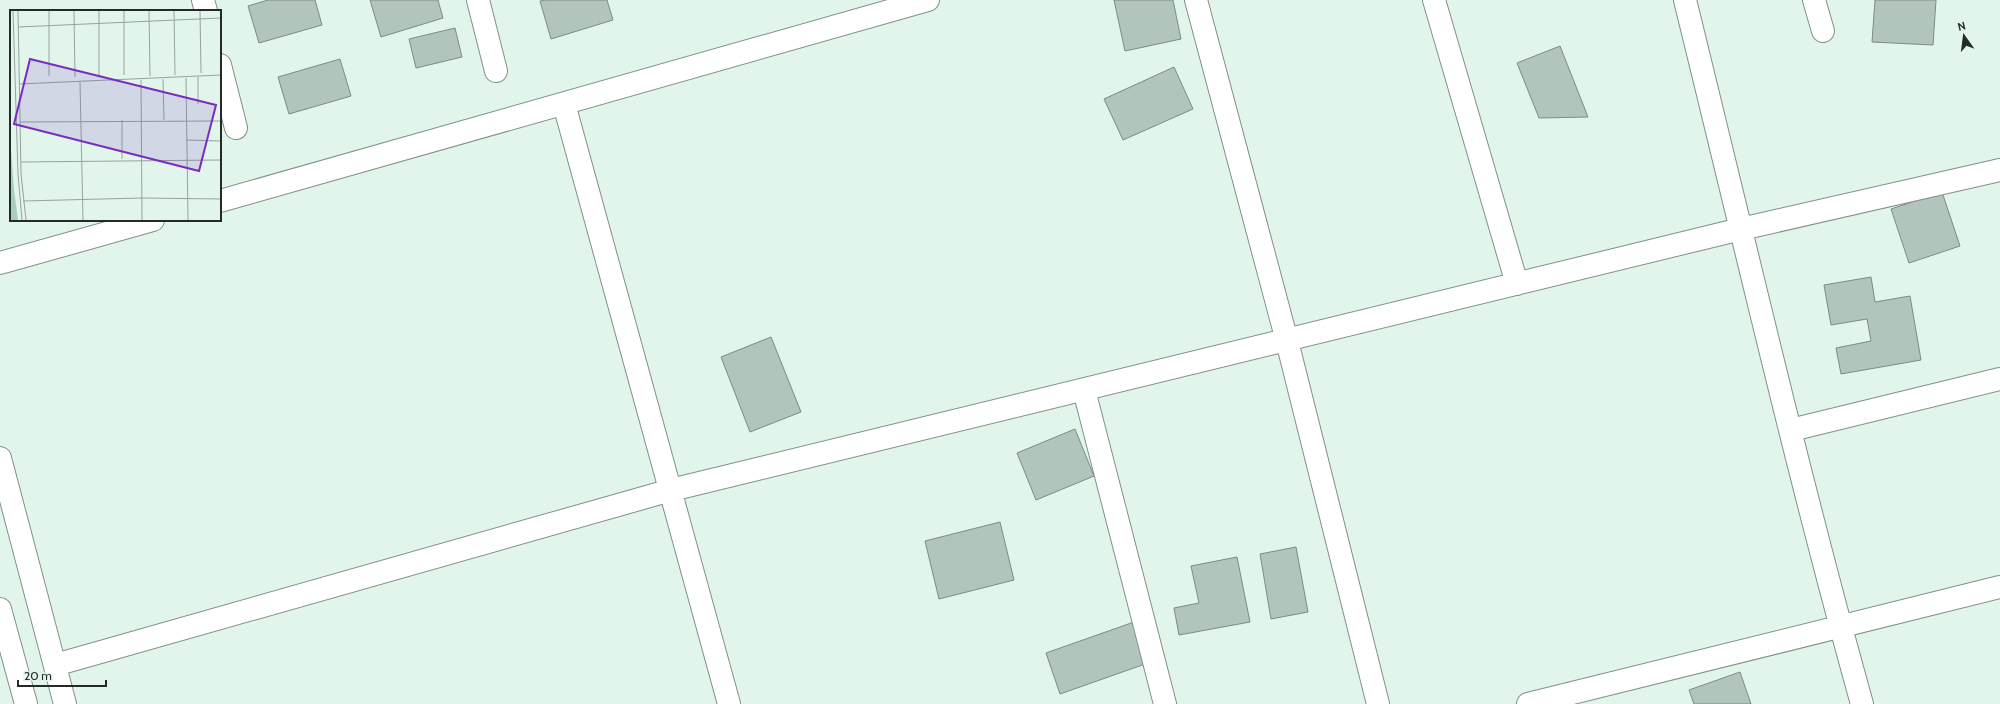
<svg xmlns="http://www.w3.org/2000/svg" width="2000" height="704" font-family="Cabin,sans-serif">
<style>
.building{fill:#b2c5bc;stroke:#7a8c83}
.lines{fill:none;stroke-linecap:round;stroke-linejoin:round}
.street-casing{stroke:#809189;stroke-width:24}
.secondary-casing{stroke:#809189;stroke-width:24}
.street{stroke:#fff;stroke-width:22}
.secondary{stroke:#fff;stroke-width:22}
.inset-road{fill:none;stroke:#95a49d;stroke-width:1}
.view{fill:#7b2cbf;fill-opacity:0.15;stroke:#7b2cbf;stroke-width:2}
.inset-edge{fill:none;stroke:#232a27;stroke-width:2}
</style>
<rect width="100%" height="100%" fill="#e1f5eb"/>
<path class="building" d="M268,0H315L322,25L259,43L248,6Z
M370,0H438L443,18L381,37Z
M545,0H607L613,20L551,39L540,1Z
M1114,0H1173L1181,39L1125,51Z
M1875,0H1936L1933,45L1872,42Z
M455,28L462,57L416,68L409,39Z
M1560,46L1588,117L1539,118L1517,63Z
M340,59L351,96L289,114L278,77Z
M1174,67L1193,109L1123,140L1104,99Z
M1942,192L1960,246L1909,263L1891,209Z
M1871,277L1875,302L1910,296L1921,360L1841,374L1836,348L1871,341L1867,319L1831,325L1824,285Z
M771,337L801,412L750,432L721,357Z
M1075,429L1094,476L1036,500L1017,453Z
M1000,522L1014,580L939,599L925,541Z
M1296,547L1308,612L1271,619L1260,554Z
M1237,557L1250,622L1179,635L1174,608L1199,603L1191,566Z
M1134,622L1148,663L1060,694L1046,653Z
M1740,672L1751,704H1694L1689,690Z"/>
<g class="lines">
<defs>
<path id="street" d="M203,0L206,11
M478,0L496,71
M1196,0L1287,341L1378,704
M1434,0L1517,284
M1685,0C1743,235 1797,471 1862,704
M1814,0L1823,31
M220,65L236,128
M564,104L729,704
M220,201L928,0
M0,263L153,220
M1084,390L1165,704
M1791,430L2000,379
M55,665L671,490L1741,229L2000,170
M1528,704L2000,587"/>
<path id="secondary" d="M0,458L65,704
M0,609L26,704"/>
</defs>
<use href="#street" class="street-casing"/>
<use href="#secondary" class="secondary-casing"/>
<use href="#street" class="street"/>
<use href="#secondary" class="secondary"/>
</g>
<g transform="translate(10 10)">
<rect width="211" height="211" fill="#e1f5eb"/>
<path d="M0,125L4,180L8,210H0Z" fill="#a8cfbc"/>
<path class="inset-road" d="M3,1L8,164L12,210M8,1L11,164L16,210M39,1V66M64,1L65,67M114,1V65M139,1L140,66M164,1L165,65M190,1L191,63M8,17L211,8M89,66V1M188,67V94M176,68L178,210M153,69L154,110M131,70L132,210M70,72L73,210M9,74L211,65M112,110V149M10,112L211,111M176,130L211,131M11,152L211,150M13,191L132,188L211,189"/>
<path class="view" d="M20,49L206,95L189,161L4,114Z"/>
<rect width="211" height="211" class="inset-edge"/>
</g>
<g transform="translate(1964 36) rotate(346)" stroke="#e1f5eb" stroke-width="3" paint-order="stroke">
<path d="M0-3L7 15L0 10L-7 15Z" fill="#232a27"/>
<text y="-6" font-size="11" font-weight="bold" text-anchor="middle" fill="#232a27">N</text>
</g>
<path d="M18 680v6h88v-6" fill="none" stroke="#232a27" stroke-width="2"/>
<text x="24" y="680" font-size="12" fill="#232a27" stroke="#e1f5eb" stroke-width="3" paint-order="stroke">20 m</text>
</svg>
